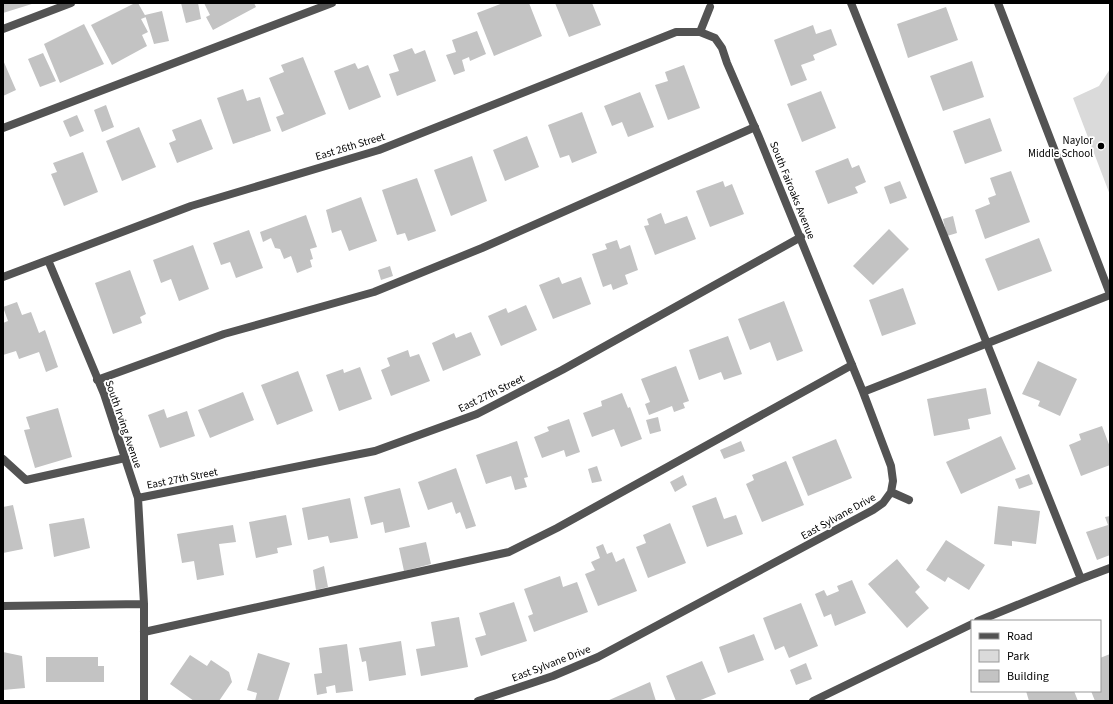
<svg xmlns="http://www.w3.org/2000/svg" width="1113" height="704" font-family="'Source Sans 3',sans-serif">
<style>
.green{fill:#dadada}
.building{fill:#c3c3c3}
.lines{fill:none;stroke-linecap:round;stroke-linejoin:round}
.service{stroke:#535353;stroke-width:8}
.minor{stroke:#535353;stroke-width:8}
.tertiary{stroke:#535353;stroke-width:8}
.poi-dot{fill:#000;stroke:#fff;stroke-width:1.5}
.labels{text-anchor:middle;stroke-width:3.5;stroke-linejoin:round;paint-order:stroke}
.poi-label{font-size:11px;fill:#000;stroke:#fff;text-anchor:end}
.street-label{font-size:11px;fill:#000;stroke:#fff}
</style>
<rect width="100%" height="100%" fill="#fff"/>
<path class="green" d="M1110,69V195L1073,98L1099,86Z"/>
<path class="building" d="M3,3H35L3,13Z
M135,3H138L146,17L141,19L148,32L142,35L147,46L112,65L91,25Z
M181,3H198L201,19L186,23Z
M204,3H254L256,7L213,30L206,17L210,15Z
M503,3H529L542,36L494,56L477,13Z
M555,3H592L601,25L569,37Z
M946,7L958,40L908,58L897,24Z
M162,11L169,41L154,44L145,15Z
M84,24L104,64L60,83L44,44Z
M813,25L816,34L831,29L837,45L813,55L815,60L801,65L807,80L791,86L774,40Z
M477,31L486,54L470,61L469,57L462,60L465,71L454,75L446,55L456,52L452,40Z
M412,48L415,54L425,50L436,81L397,96L389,74L399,71L393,55Z
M43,53L56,81L40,87L28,59Z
M303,57L326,114L282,132L276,117L284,114L269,78L284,72L281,65Z
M3,60L16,90L3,96Z
M972,61L984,97L943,111L930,76Z
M355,63L358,69L368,65L381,97L349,110L334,71Z
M684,65L700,108L668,120L655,85L668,81L665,72Z
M243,89L247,101L260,97L271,131L233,144L217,98Z
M821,91L836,128L802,142L787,104Z
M640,92L654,127L628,137L622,122L612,126L604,106Z
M106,105L114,127L102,132L94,110Z
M582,112L597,153L572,163L569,155L560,158L548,125Z
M77,115L84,131L70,137L63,121Z
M990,118L1002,151L965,164L953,131Z
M201,119L213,149L177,163L169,143L176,140L172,130Z
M139,127L156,167L122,181L106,141Z
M527,136L539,167L505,181L493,150Z
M83,152L98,192L64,206L51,174L57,172L53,163Z
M472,156L487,201L451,216L434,170Z
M848,158L852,168L859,165L866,182L855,187L858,193L828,204L815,171Z
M1011,171L1030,222L985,239L975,210L990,204L988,198L996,195L990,178Z
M417,178L436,231L408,241L405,233L397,235L382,190Z
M723,181L725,187L732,184L744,214L710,227L696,191Z
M900,181L907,198L890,204L884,187Z
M361,197L377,241L349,251L341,230L332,233L326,210Z
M661,213L665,224L687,216L696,239L655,255L644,226L649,225L647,219Z
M306,215L317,247L310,249L313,259L310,260L312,267L297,273L291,256L284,259L280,249L275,248L271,238L263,242L260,232Z
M953,216L957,233L947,236L943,219Z
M889,229L909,249L873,285L853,266Z
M249,230L263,268L236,278L230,262L221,265L213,243Z
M1039,238L1052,271L998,291L985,259Z
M617,240L620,249L630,245L638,270L625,275L628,284L613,290L611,284L603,287L592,254L607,249L605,244Z
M193,245L209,289L179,301L171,279L161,283L153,260Z
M390,266L393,276L381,280L378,270Z
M130,270L146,314L140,317L142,323L113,334L95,283Z
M559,277L562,284L581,277L591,304L553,319L539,285Z
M903,288L916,324L882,336L869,300Z
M784,301L803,351L777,361L770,342L750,350L738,319Z
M17,302L22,315L31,312L39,333L45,330L58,367L46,372L39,352L19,359L16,351L3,355V323L8,321L3,307Z
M526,305L537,330L501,346L488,316L506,308L508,313Z
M471,332L481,355L443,371L432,343L454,333L456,338Z
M728,336L742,374L724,380L721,372L699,380L689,350Z
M408,350L410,357L419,354L430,381L391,396L381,370L390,366L387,358Z
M1038,361L1077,379L1060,416L1038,406L1040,401L1022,394Z
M676,366L689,401L683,403L685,408L674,412L672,406L649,415L645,404L650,402L641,379Z
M360,367L372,399L339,411L326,375L343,369L344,373Z
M298,371L313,411L277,425L261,385Z
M986,388L991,414L968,419L970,429L934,436L927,399Z
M243,392L254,420L210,438L198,410Z
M622,393L628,408L630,407L642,439L621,447L614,429L592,437L583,413L602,406L601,401Z
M58,408L72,457L35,468L24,430L30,429L26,417Z
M164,409L167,418L187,411L195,436L160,448L148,415Z
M658,417L661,431L650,434L646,420Z
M569,419L580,452L566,457L564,450L542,458L534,437L549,431L547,427Z
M1102,426L1110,447V465L1081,476L1069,445L1081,440L1079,434Z
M1001,436L1016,469L961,494L946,462Z
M836,439L852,478L808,496L792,457Z
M517,441L528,477L524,478L527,487L515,490L511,476L486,484L476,455Z
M741,441L745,451L724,459L720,450Z
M786,461L804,505L762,522L746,484L754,480L752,475Z
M597,466L602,481L592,483L588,469Z
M456,468L476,526L466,529L460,512L456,514L452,502L428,510L418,482Z
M1029,474L1033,484L1019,489L1015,479Z
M683,475L687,485L675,492L670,482Z
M400,488L410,527L385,533L383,522L371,525L364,497Z
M716,497L724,519L736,515L743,534L707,547L692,506Z
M350,498L358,538L330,543L328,536L308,540L302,508Z
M13,505L23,549L3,553V507Z
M998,506L1040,511L1036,544L1012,541V546L994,544Z
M286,515L292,545L277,548L278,553L256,558L249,522Z
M1110,516V555L1097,560L1086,532L1108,525L1105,517Z
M84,518L90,548L54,557L49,524Z
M670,523L686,563L648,578L636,547L646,543L643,535Z
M233,525L236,542L219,544L224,575L197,580L194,561L182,563L177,534Z
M946,540L985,565L969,590L948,577L945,582L926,570Z
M426,542L431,564L404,571L399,548Z
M603,544L607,554L612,552L616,562L624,558L637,591L598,606L585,574L595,570L591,562L600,558L596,547Z
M897,559L920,587L915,592L929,608L907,628L868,584Z
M324,566L328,587L316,590L313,570Z
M560,576L563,587L577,582L588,612L534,632L528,616L533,614L524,589Z
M852,580L866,613L835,626L831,614L824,617L815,594L824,590L827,596L839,591L837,586Z
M514,602L527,641L481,656L475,638L486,635L479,613Z
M801,603L818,646L789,658L784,646L775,650L763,618Z
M459,617L468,667L421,676L416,649L435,646L431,622Z
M754,634L764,660L728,673L719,647Z
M401,641L406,675L369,681L366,661L362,662L359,648Z
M347,644L353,691L336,693L335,685L326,687L327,693L317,695L314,674L322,673L319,648Z
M3,652L22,656L25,688L3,690Z
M258,653L290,663L278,701H255L257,693L247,690Z
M1110,654V701H1095L1091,691H1100V658Z
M190,655L207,666L211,660L229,672L232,682L219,701H194L170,684Z
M46,657H98V666H104V682H46Z
M702,661L716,694L698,701H676L666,676Z
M806,663L812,679L796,685L790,670Z
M650,682L656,701H607Z
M1026,691H1074L1078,701H1029Z"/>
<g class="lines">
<path class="service" d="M851,3L1081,579
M3,128L332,3
M97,380L224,334L374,292L482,248L755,127
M3,459L26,480L125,458
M978,621L1081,579L1110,568
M144,632L509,552L557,528L852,365
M813,701L972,624"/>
<path class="minor" d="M710,7L700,32L715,38L722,48L727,63L759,137L863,392
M3,29L71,3
M48,260L104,394L138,498L144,604V701
M3,277L191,206L379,150L676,32H700
M891,492L909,500
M138,498L375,451L477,414L562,370L801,237
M3,606L144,604
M478,701L553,676L598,657L873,510L883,503L891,492L893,481L891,466L863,392L1110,295"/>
<path class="tertiary" d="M998,3L1110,294"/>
</g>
<circle class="poi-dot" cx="1101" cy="146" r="4"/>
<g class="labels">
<g class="poi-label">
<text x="1093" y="144">Naylor<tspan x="1093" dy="13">Middle School</tspan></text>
</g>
<g class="street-label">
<text transform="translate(350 146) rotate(-17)" y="4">East 26th Street</text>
<text transform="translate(793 190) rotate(68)" y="4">South Fairoaks Avenue</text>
<text transform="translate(491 393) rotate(-26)" y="4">East 27th Street</text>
<text transform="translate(124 424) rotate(71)" y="4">South Irving Avenue</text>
<text transform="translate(182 478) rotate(-11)" y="4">East 27th Street</text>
<text transform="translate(838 516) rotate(-29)" y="4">East Sylvane Drive</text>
<text transform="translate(551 663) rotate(-21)" y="4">East Sylvane Drive</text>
</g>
</g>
<rect width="1113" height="704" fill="none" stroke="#000000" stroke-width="8"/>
<rect x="971" y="620" width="130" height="72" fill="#ffffff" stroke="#999999"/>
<rect x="979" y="633" width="20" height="6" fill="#535353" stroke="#999999"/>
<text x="1007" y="640" font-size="12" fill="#000000">Road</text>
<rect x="979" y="650" width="20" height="12" fill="#dadada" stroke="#999999"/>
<text x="1007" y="660" font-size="12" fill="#000000">Park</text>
<rect x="979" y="670" width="20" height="12" fill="#c3c3c3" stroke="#999999"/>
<text x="1007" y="680" font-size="12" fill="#000000">Building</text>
</svg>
